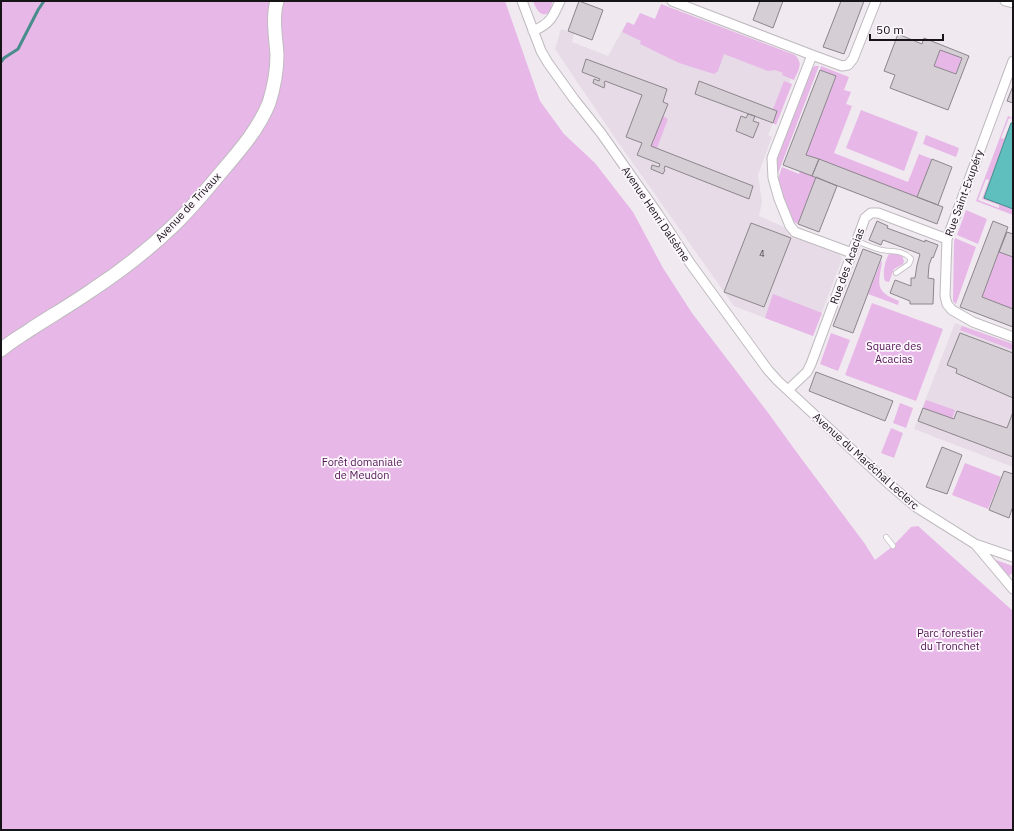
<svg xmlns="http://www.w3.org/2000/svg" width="1014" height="831" font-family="'IBM Plex Sans',sans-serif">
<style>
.built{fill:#e6dbe6}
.green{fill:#e7b7e8;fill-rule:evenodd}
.water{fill:#5ebfbe;stroke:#488c8c}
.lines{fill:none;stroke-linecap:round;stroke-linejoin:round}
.stream{stroke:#488c8c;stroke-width:3}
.building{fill:#d5cfd5;stroke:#8b868b;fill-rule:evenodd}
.service-casing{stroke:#bfbabf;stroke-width:6}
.minor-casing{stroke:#bfbabf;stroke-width:11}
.secondary-casing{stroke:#bfbabf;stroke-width:15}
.service{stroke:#fff;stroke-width:4.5}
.minor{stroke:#fff;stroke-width:9}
.secondary{stroke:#fff;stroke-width:13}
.labels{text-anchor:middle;stroke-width:3.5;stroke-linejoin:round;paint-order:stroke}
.number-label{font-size:9px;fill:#464346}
.street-label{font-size:11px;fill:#161416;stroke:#fdf7fd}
.park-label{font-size:11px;fill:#511554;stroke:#fdf7fd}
</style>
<rect width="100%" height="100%" fill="#f0eaf0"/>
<path class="built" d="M659,9L797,64L768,135L772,137L758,175L762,202L759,216L786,228L790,233L839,252L842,259L813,336L734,306L615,138L555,49L561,29L574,34L572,42L608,56L627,22L634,25L640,13L655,19Z
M955,323L1013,344V467L914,429Z"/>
<path class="green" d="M1,1H505L540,101L564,134L595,163L633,212L663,268L692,313L769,414L795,450L865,544L875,560L893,546L911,527L918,526L1013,611V830H1Z
M533,1H553C552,4 551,8 550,11C542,21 535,7 533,1Z
M661,4L795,55C804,64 798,70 794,80L782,75L783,73L775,70L768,71L724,54L718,71L714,74L679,63L640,44L641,41L622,32L627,22L634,25L640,13L655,19Z
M940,50L962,58L956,74L934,66Z
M815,66H819L777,176V164L778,152L811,69Z
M821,66L849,77L844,90L851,92L846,104L852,106L834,153L908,182L919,154L932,159L917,197L806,155L836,76L820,70Z
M784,81L792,84L776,125L773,123L777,111L773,109Z
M861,110L918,132L904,171L846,148Z
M663,116L668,119L657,148L651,146Z
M1008,116L1013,118V119L1009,118L1001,138L1004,139L1011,122H1013V123H1011L984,197L1013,209V215L976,201ZM986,179L989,180L982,199L999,205V208L978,200Z
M926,135L959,148L956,157L923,144Z
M782,167L799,174L800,171L816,177L798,224L794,222L792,219L785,205L778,179Z
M966,210L987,219L978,244L957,235Z
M955,238L976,247L956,304L953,301L954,242Z
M999,252L1013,257V309L982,297Z
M890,253H894L902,256L904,261L903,264L894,269L889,282L885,281C882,275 885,258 890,253Z
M881,261L882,262C878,286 875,291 899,301L898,305L868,294Z
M773,294L822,313L813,336L765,318Z
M872,303L943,329L916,401L845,375Z
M962,326L1013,344V350L960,330Z
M831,333L850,340L838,371L820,364Z
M926,400L955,410L952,419L923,408Z
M900,403L913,408L906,428L893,423Z
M891,428L903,433L894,458L881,453Z
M965,463L1001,477L988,509L952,495Z
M993,559L1013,566V572L1008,577Z"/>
<path class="water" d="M1011,123H1013V209L984,198Z"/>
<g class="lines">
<path class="stream" d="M1,62L4,58L18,49L38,10L44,1"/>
</g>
<path class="building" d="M579,1L603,10L592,40L568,31Z
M760,1H783L773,28L753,20Z
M841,1H864L844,54L823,47Z
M898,34L922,44L924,38L969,56L948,110L890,88L895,75L884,71ZM940,50L962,58L956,74L934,66Z
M586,59L667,89L663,102L668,104L651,146L753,186L749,199L665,166L664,169L665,170L663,174L651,169L652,165L659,167L660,164L637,155L642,143L626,137L642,95L605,81L604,83L605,84L604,88L593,83L594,79L599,81L600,79L582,72Z
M820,70L836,76L806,155L819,159L812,176L783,165Z
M699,81L777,111L773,123L695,94Z
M1013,86V103L1007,101Z
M748,114L755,116L753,121L759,123L753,138L736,131L741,116L746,118Z
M819,159L943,207L937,224L812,176Z
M932,159L952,167L938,205L917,197Z
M816,177L837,186L819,232L798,224Z
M877,221L888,226L887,228L925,242V240L938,245L933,258L932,257L929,265L928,278L934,279L933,304H910V301L890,293L895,280L911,286V278H915L917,265L920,254L883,240L881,245L869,240Z
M993,221L1008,227L982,297L1013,309V327L960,307Z
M751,223L791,238L764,307L724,292Z
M1007,232L1013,234V257L999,252Z
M863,249L882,256L853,333L833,326Z
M960,333L1013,353V398L956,373L957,369L947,365Z
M816,372L893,401L885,421L809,391Z
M923,408L954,419L957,411L1007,428L1013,412V457L918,421Z
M942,447L962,455L947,494L926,487Z
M1004,471L1013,474V506L1009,518L989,510Z"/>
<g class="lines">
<defs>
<path id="service" d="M857,241C864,244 871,247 878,249C888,253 902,248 911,259L909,264L896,273
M886,537L893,546"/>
<path id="minor" d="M522,1L541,51L548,63L574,99L601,133L658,214L690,263L768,370L778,381L889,484L916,507L975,544L1013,557
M672,1L812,55L842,66L848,65L853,59L876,1
M1005,1L1013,3
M533,31C550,24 553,17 560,1
M812,55L772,158L773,178L779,199L790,226L795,232L852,253
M1013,61L947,239L945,296L947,304L952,310L973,322L1013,337
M788,390L807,372L811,364L865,218L871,213H878L947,239
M976,545L1013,589"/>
<path id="secondary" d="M1,350C10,342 21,336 31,329C51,316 72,304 92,290C121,271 148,250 173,226C191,209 207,189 223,170C241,149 259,128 269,103C274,87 277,72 277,55C276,38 272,18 277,1"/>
</defs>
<use href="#service" class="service-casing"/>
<use href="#minor" class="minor-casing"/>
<use href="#secondary" class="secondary-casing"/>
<use href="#service" class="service"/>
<use href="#minor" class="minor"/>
<use href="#secondary" class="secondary"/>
</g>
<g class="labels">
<g class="number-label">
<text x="762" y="257">4</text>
</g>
<g class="street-label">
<text transform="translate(964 193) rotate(-70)" y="4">Rue Saint-Exupéry</text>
<text transform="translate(188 207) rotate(-47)" y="4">Avenue de Trivaux</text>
<text transform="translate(656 214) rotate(56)" y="4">Avenue Henri Dalsème</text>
<text transform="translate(847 266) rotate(-70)" y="4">Rue des Acacias</text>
<text transform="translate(866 461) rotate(42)" y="4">Avenue du Maréchal Leclerc</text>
</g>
<g class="park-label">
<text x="894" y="350">Square des<tspan x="894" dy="13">Acacias</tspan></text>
<text x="362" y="466">Forêt domaniale<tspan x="362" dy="13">de Meudon</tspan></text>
<text x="950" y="637">Parc forestier<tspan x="950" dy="13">du Tronchet</tspan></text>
</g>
</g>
<rect width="1014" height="831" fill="none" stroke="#161416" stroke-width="4"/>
<path d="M870 34v6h73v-6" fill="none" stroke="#161416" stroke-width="2"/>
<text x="876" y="34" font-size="12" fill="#161416" stroke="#fdf7fd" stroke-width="3" paint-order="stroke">50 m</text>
</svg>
